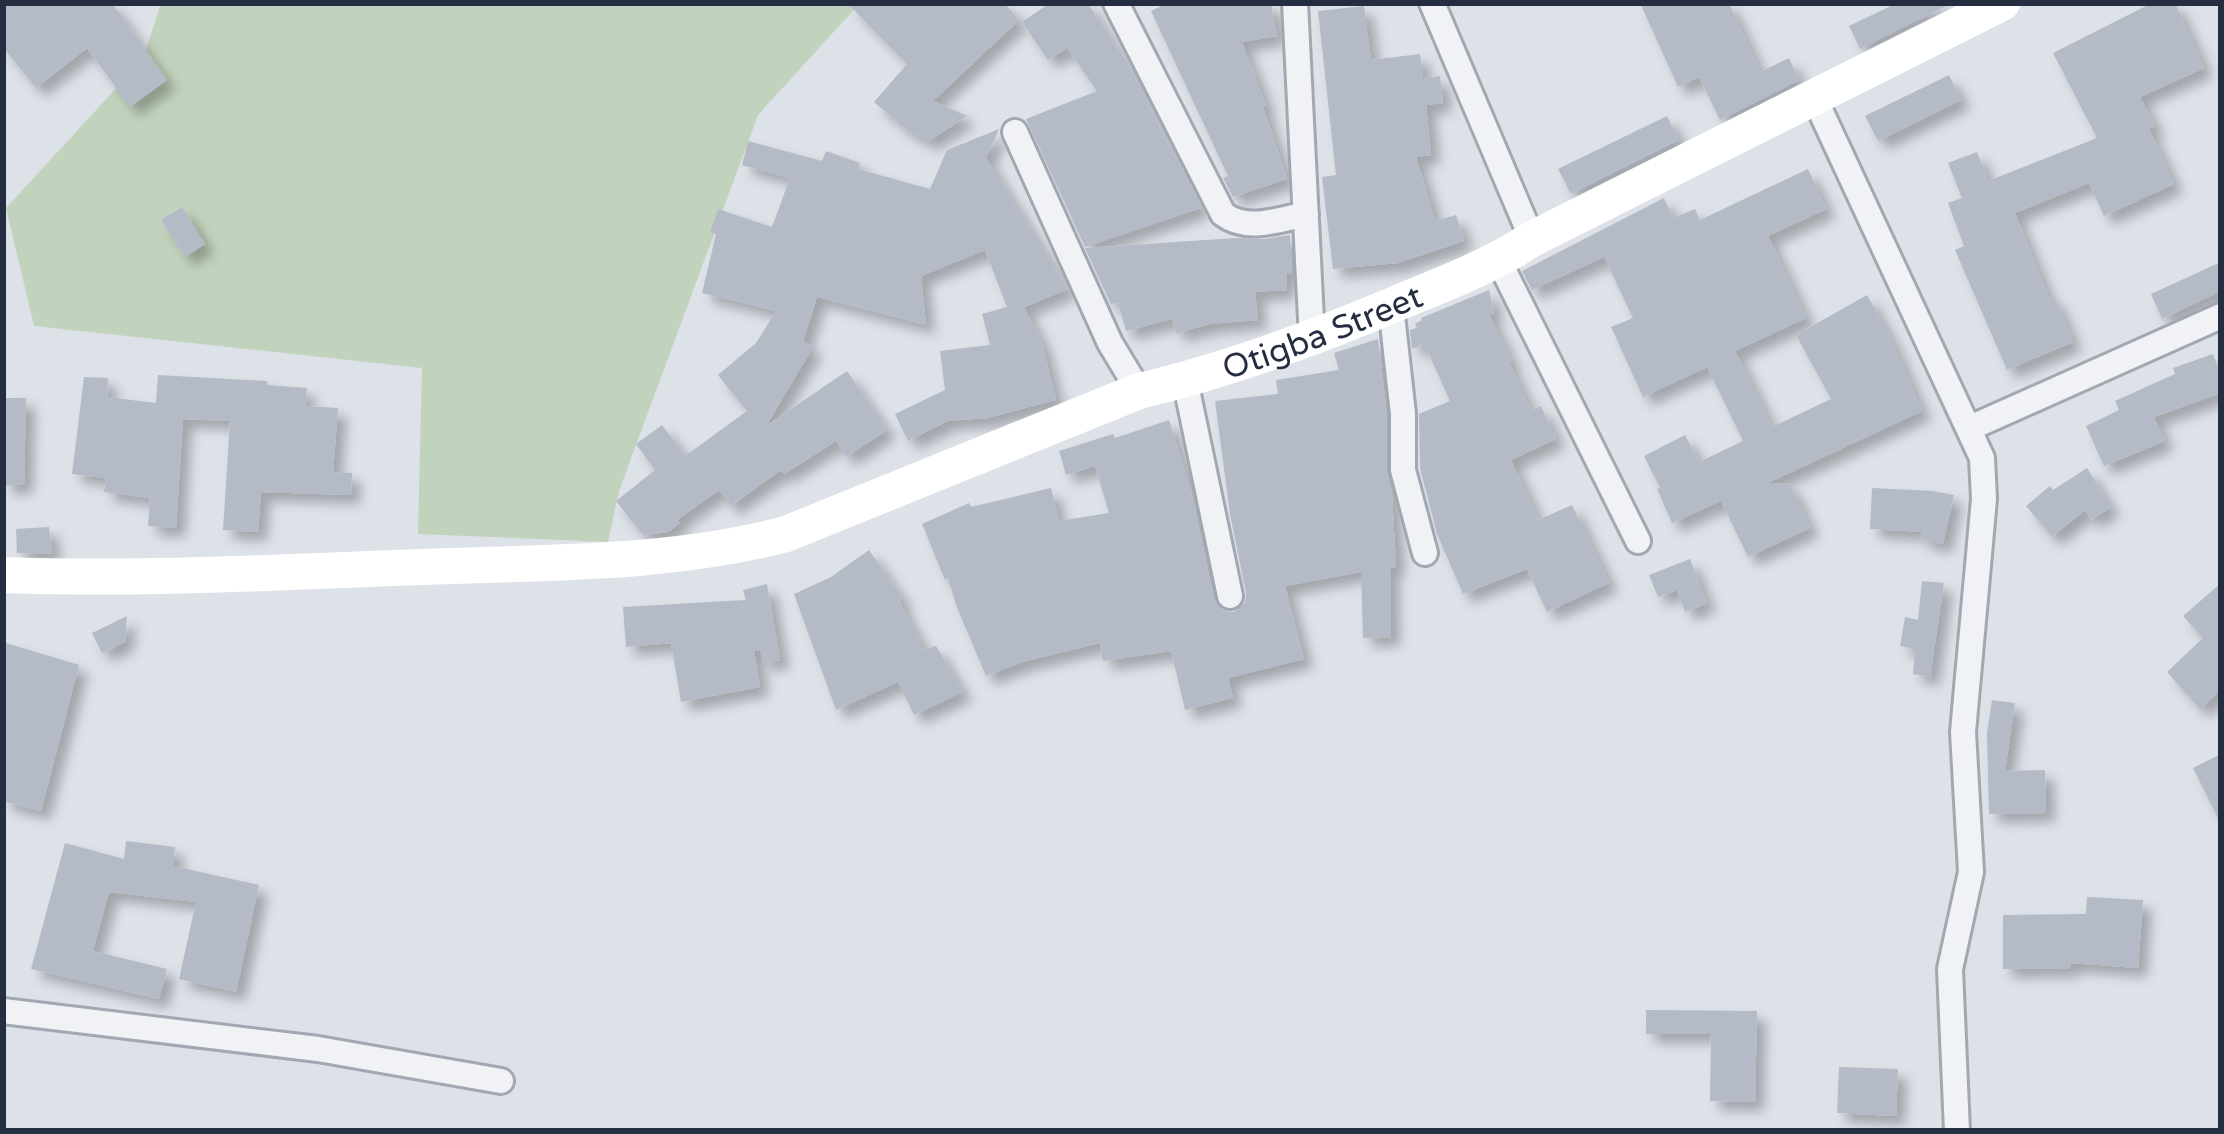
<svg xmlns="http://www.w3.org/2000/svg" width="2224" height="1134" font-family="'Varela Round',sans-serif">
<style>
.green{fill:#c2d3bd}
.building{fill:#b4bac6;filter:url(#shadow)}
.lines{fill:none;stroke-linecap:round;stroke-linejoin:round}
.street-casing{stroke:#a2a8b2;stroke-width:30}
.street{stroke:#f0f2f6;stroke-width:24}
.secondary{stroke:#fff;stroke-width:36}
.labels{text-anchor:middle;stroke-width:9;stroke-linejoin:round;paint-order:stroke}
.street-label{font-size:33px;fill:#252e40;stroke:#edf0f6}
</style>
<defs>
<filter id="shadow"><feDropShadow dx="9" dy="9" stdDeviation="6" flood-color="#0004"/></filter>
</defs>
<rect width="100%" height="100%" fill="#dde1e8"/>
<path class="green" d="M161,3H860L758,115L619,491L608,542L418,534L422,368L34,326L6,208L143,59Z"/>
<path class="building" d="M3,3H112L167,80L130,107L87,48L36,88L3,47Z
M847,3H1004L1019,20L933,101L967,116L929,141L907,130L874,102L907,64Z
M1050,3H1087L1129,65L1201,208L1085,247L1026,119L1097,91L1067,48L1048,60L1022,22Z
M1168,3H1271L1277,36L1242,42L1266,106L1263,107L1287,179L1233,197L1223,178L1228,176L1151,11Z
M1640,3H1729L1760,72L1789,58L1799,80L1720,120L1699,77L1678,87Z
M1897,3H1952L1860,49L1849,26Z
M2152,3H2175L2204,68L2140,97L2155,126L2149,129L2174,184L2104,216L2089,183L2015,213L2049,299L2054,296L2073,342L2007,370L1955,250L1964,246L1948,203L1962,198L1948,163L1977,152L1988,181L2097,138L2053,53Z
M1364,6L1371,60L1420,54L1423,78L1440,76L1443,103L1426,105L1431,155L1416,157L1435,221L1456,215L1464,241L1398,263L1333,269L1322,177L1336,175L1318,11Z
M1949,75L1961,100L1878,141L1865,116Z
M1667,116L1679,140L1571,194L1558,169Z
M999,129L986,158L1068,289L1024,307L1042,344L1056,400L987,418L948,421L908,441L895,414L945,390L940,351L990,345L982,314L1007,307L985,250L921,276L926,325L817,297L803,341L813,347L766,426L847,371L887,430L846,457L836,441L784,474L781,470L731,506L719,490L677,520L680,523L668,532L643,535L616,501L655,470L636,444L662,425L685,456L747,411L718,375L756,343L776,311L702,293L716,234L710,232L718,209L772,227L790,178L742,165L748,141L822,161L826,151L860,163L858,169L930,189L947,150Z
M1808,169L1826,209L1768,236L1806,318L1735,351L1772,427L1831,399L1796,335L1867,295L1891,339L1922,411L1768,483L1790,484L1810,528L1748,557L1721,501L1672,523L1657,489L1660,488L1644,456L1685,435L1699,462L1743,441L1707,367L1643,397L1611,327L1633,318L1604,257L1532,290L1522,271L1664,198L1673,218L1695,209L1700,220Z
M182,207L205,244L185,257L161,220Z
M1290,235L1292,273L1286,274L1287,290L1255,292L1258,320L1210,324L1176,333L1172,319L1126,331L1118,302L1111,304L1085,248L1236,238L1264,239Z
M2221,262V291L2162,319L2151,294Z
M1489,290L1494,313L1489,314L1511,361L1509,362L1531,411L1541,406L1556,439L1511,460L1538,520L1572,505L1609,583L1547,612L1527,569L1463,594L1437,534L1420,468L1419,414L1450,401L1424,343L1412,349L1410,330L1417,328L1415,324L1422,320L1421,318Z
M1378,339L1387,415V471L1392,495L1396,567L1390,568L1391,637L1363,638L1361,572L1285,586L1304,659L1228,678L1233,698L1185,710L1171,651L1103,661L1100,643L1022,662L986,676L956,605L948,578L945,580L922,524L969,503L971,507L1051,488L1059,521L1109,513L1095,466L1066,475L1059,451L1113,434L1115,438L1169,420L1193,499L1214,600L1224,611L1234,612L1245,602L1246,593L1230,514L1215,401L1278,394L1276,380L1339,370L1334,353Z
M2213,354L2221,376V393L2154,417L2165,441L2104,466L2086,426L2119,410L2115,401L2175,374L2173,368Z
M158,375L267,381V385L307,388L305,406L338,408L333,472L352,473L351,495L261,492L258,532L223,530L230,421L183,419L176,528L148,526L150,498L104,492L106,478L72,474L84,377L108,378L107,397L156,403Z
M3,398H26L24,485H3Z
M2087,468L2111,507L2091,520L2085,510L2052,537L2026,506L2050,486L2053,490Z
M1872,488L1933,491L1954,495L1943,544L1920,539L1922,532L1870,529Z
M49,527L52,554L17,553L16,529Z
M869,550L903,599L899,601L924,650L936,646L963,692L914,715L898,682L836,710L794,594L831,577Z
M1690,559L1707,603L1685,612L1677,590L1658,597L1649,575Z
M1922,581L1944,583L1930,677L1913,674L1915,649L1900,646L1905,617L1918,620Z
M2221,583V690L2200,709L2167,672L2203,638L2183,616Z
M767,584L780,660L764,663L760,650L754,651L760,687L681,702L671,643L626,647L623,607L746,600L743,590Z
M127,616L125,642L102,653L92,633Z
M6,643L79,665L41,811L3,801V655Z
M1992,700L2015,703L2005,771L2045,770L2046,813L1989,814L1987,733Z
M2221,754V824L2193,768Z
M126,841L175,847L173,866L259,885L236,992L179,979L196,902L109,892L93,951L167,969L159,999L31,969L65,843L124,859Z
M2087,897L2143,900L2138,968L2071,963V968L2003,969V915L2086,914Z
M1646,1010L1757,1011L1755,1102L1710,1101L1711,1034H1646Z
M1839,1067L1898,1069L1896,1116L1837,1113Z"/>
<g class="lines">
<defs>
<path id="street" d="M1116,3L1223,214C1247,232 1278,220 1306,214
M1295,3L1312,339
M1432,3L1532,239
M1814,97L1982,458L1984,499L1963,732L1971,872L1950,969L1957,1131
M1015,132L1110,343L1139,391
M1499,261L1638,541
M1391,306L1403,414V470L1425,553
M1185,380L1230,596
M1970,428L2221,316
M3,1011L318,1049L501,1081"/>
</defs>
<use href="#street" class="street-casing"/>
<use href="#street" class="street"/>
<path class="secondary" id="s1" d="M3,575C143,580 283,572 423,567C544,562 668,565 786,534L1139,391C1229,370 1315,338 1400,302C1446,283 1491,266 1532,239L2002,3"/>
</g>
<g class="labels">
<g class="street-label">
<text dy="12" stroke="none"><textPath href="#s1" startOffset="1359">Otigba Street</textPath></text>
</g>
</g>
<rect width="2224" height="1134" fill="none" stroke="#252e40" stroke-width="12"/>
</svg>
